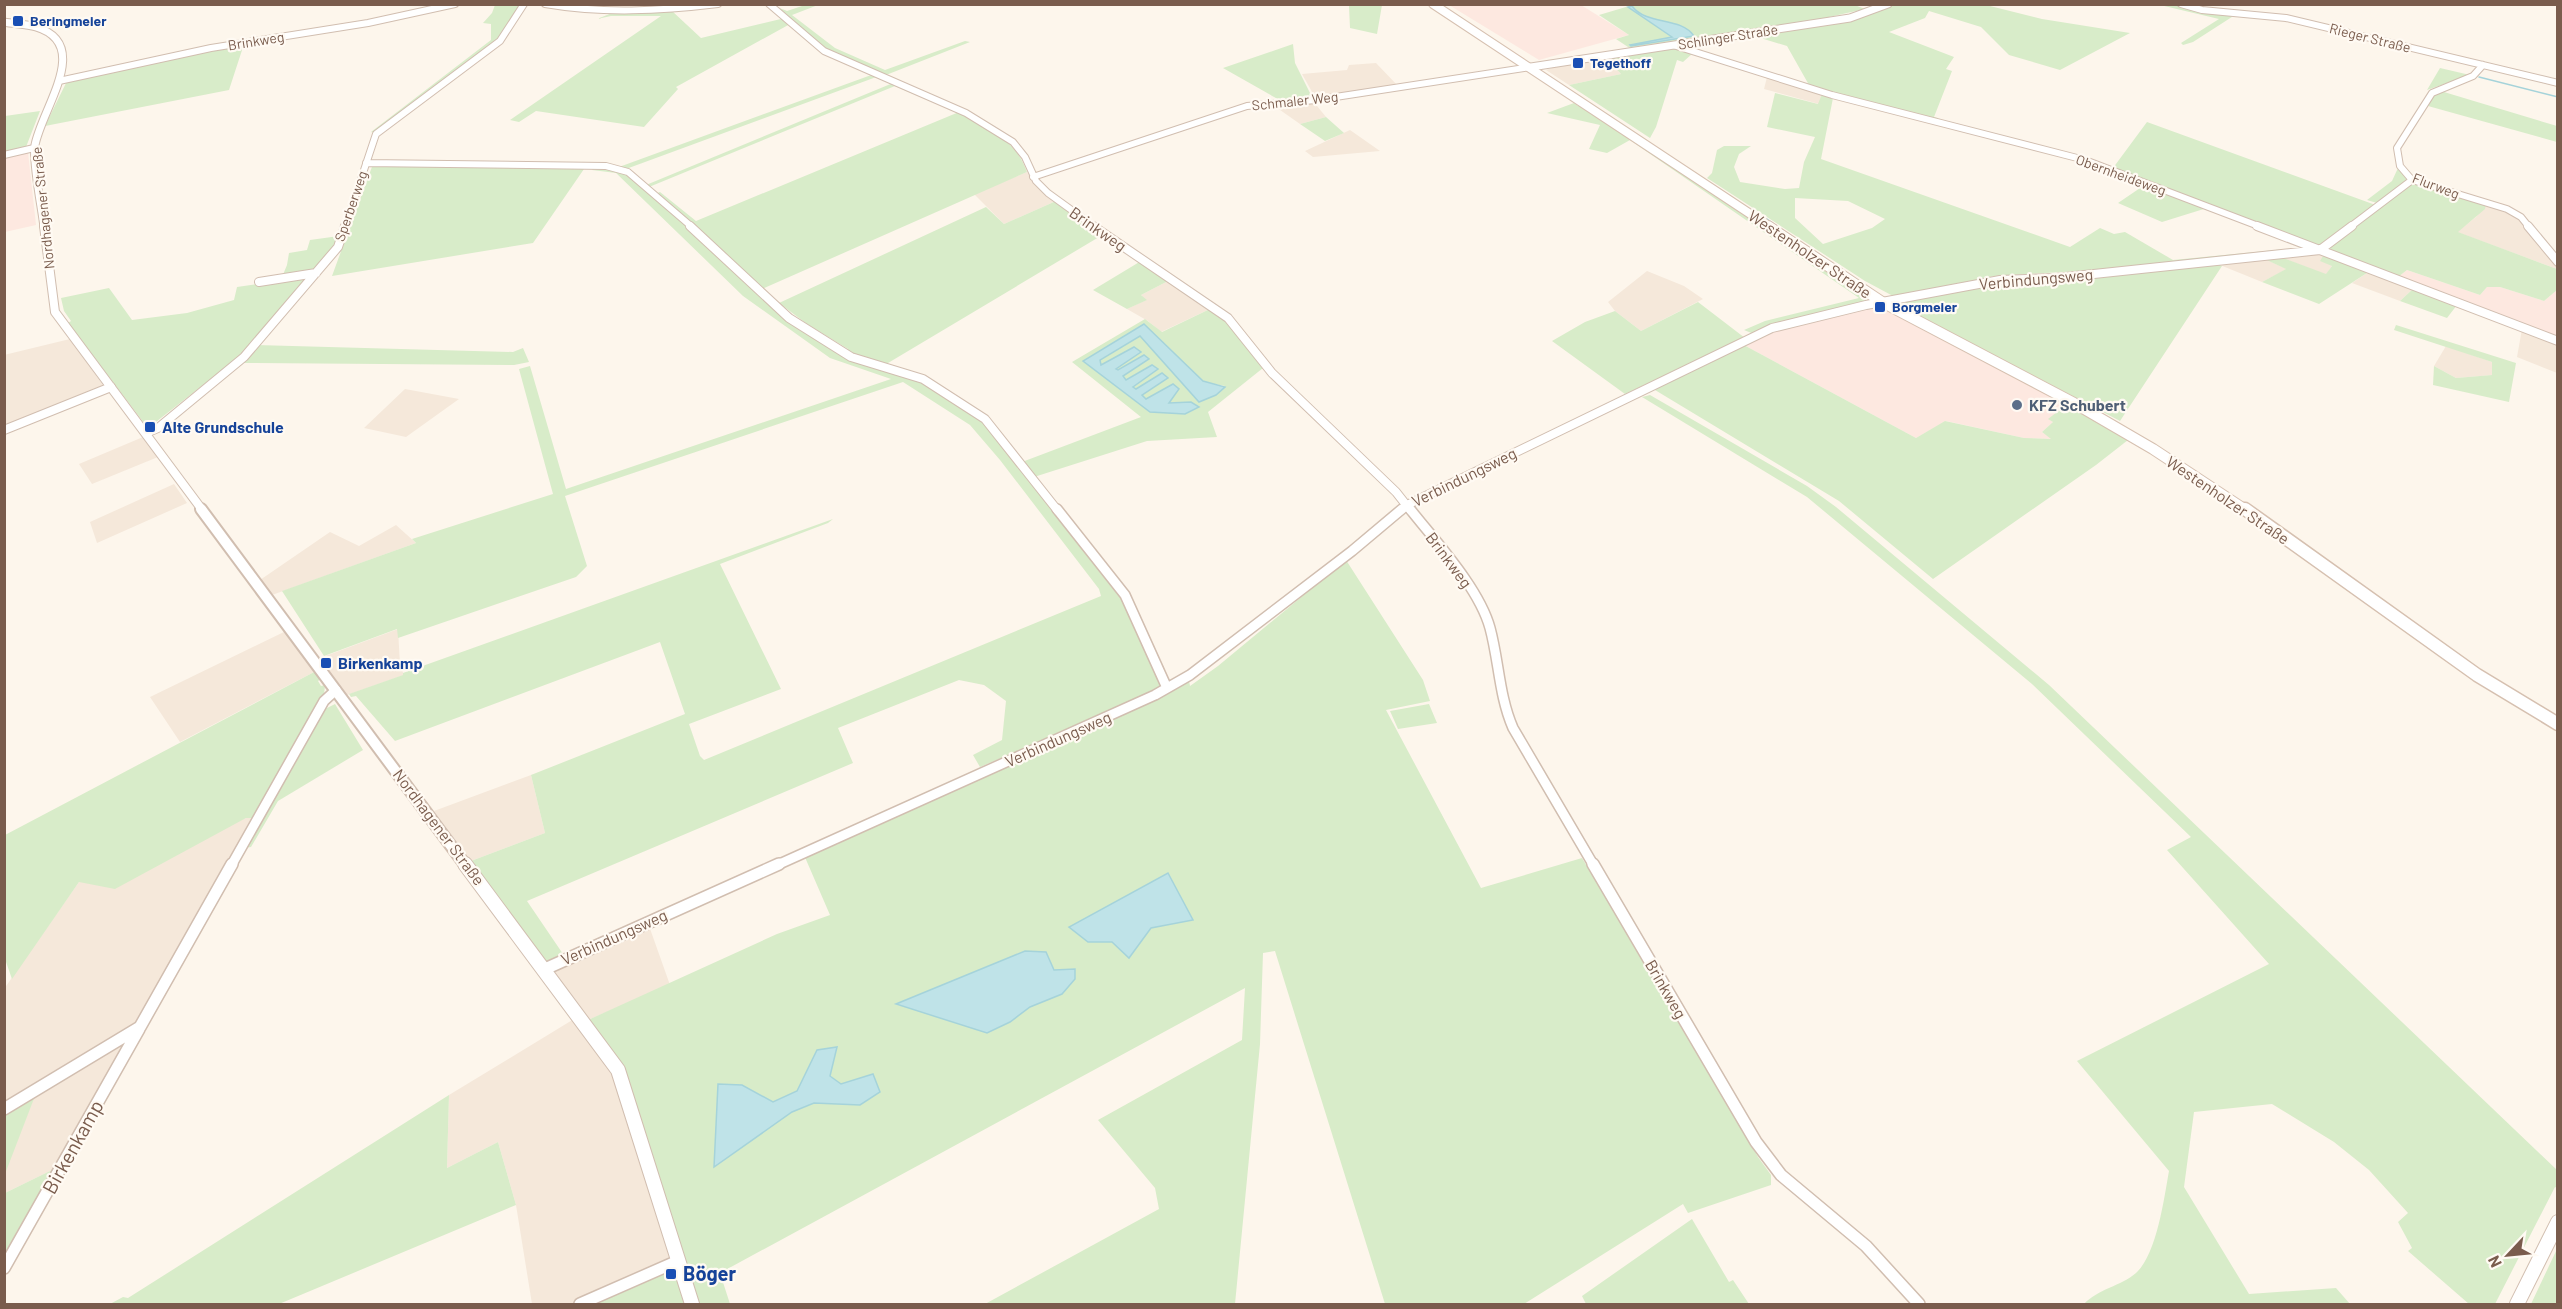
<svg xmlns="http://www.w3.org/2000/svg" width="2562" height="1309" font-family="Barlow,sans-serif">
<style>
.residential{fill:#f5e8da}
.commercial{fill:#fde8e0}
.green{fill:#d8ecc9;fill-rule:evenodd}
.water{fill:#bfe3e8;stroke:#a5d3da;stroke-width:1.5}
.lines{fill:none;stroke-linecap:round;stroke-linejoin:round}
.stream{stroke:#a5d3da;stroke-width:1.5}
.minor-far3-casing{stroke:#d1beb0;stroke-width:8}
.minor-far2-casing{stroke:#d1beb0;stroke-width:10}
.minor-far1-casing{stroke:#d1beb0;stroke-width:12}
.minor-casing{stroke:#d1beb0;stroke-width:14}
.tertiary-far3-casing{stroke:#d1beb0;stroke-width:9}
.tertiary-far2-casing{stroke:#d1beb0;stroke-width:10}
.tertiary-far1-casing{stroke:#d1beb0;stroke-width:14}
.tertiary-casing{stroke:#d1beb0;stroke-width:16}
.secondary-far2-casing{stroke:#d6c0b0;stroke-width:10}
.secondary-far1-casing{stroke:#d6c0b0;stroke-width:12}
.secondary-casing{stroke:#d6c0b0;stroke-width:15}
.minor-far3{stroke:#fff;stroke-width:6}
.minor-far2{stroke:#fff;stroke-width:8}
.minor-far1{stroke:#fff;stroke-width:9}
.minor{stroke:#fff;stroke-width:11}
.tertiary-far3{stroke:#fff;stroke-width:7}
.tertiary-far2{stroke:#fff;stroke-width:8}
.tertiary-far1{stroke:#fff;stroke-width:10}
.tertiary{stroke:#fff;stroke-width:14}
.secondary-far2{stroke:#fff;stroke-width:8}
.secondary-far1{stroke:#fff;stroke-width:10}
.secondary{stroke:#fff;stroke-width:12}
.transit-dot{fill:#1a4fb4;stroke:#fffaf3;stroke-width:2}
.service-dot{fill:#5c6f8a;stroke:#fffaf3;stroke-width:2}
.labels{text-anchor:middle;stroke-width:4.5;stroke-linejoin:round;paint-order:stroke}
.far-transit-label{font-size:14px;font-weight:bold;fill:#164399;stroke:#fffaf3;text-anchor:start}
.far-street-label{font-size:14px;fill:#7a5c4d;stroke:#fffaf3}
.street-label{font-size:16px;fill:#7a5c4d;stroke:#fffaf3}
.service-label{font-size:16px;font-weight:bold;fill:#4e5e75;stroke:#fffaf3;text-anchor:start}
.transit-label{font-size:16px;font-weight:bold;fill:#164399;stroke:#fffaf3;text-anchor:start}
.near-street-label{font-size:20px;fill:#7a5c4d;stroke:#fffaf3}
.near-transit-label{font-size:20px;font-weight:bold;fill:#164399;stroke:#fffaf3;text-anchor:start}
</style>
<rect width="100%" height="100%" fill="#fdf6ec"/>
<path class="residential" d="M1592,60L1613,65L1621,74L1569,85L1546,70L1558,66Z
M1376,63L1399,87L1316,99L1302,74L1347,70L1349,65Z
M1767,77L1822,94L1819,104L1764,89Z
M1313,101L1326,117L1300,124L1273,105Z
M1350,130L1380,151L1313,157L1305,151Z
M1027,172L1034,182L1056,201L1004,224L974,194Z
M2486,204L2508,211L2520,218L2557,266V269L2457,232L2476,217Z
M2325,253L2332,266L2326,275L2275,255Z
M2258,256L2287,269L2262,282L2215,263Z
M1647,271L1684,286L1703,299L1641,331L1615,311L1608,302Z
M2370,271L2414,288L2400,301L2352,283Z
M1170,280L1212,308L1161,332L1148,321L1127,309L1146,300L1141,295Z
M2522,329L2557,343V373L2517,357Z
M70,339L105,388L5,429L4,355Z
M2446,346L2492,362L2493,375L2456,378L2434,366Z
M405,389L459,399L406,437L364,428Z
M143,437L158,457L92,484L79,464Z
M174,484L187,503L97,543L90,522Z
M396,525L416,543L272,595L260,580L330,532L359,546Z
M398,629L400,665L404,675L347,695L320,658Z
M286,631L316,671L180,742L150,697Z
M531,775L545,833L471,861L434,811Z
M246,818H252L191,932L135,1026L5,1105L4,989L79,882Z
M648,923L670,985L588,1020L552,968Z
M574,1019L613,1075L671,1260L580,1304H532L516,1205L498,1142L447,1168L449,1095Z
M123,1043L126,1046L54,1169L5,1193L4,1174L37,1090Z"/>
<path class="commercial" d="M1449,5H1581L1629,35L1539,60Z
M28,152L36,225L5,232V156Z
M2407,270L2480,295L2487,287H2500L2544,301L2557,290V339L2398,277Z
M1879,305L2066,405L2049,419L2053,422L2042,432L2052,439L2024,438L1946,421L1916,438L1742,344L1773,329Z"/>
<path class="green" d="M1636,4H1852L1865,9L1820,19L1631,49L1616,39L1629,35L1599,15Z
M1894,4L1986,5L2042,19L2130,33L2060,70L2009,55L1981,27L1929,11L1925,18L1889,32L1954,57L1946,69L1952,71L1934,117L1938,118L1937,121L1827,92L1826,90L1809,85L1787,46L1754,36L1852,19Z
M495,5H522L499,41L375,133L371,132L491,40V24L483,23L492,13Z
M805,5H818L792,15L835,48L885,70L965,41L970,42L886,75L822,49L777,7L787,11Z
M1352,5H1382L1377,34L1350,28L1349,6Z
M2160,5C2185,4 2210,12 2235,15L2193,42L2183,45L2181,43L2219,19Z
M672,11L701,38L785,18L790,24L676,87L678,89L644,127L536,111L519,122L510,120L661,16H611L597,19L612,13Z
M244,44L229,90L45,126L67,81Z
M1293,44L1295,63L1313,99L1283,102L1223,68Z
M1671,48L1692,54L1683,62L1677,60L1656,127L1650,138L1569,85L1621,74C1613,65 1608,63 1597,64L1592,60Z
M2440,68L2470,75L2427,90Z
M874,74L879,76L626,169L619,167Z
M893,83L920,97L895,86L649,187L646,185Z
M2444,92L2557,126V142L2428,106L2435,93Z
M1775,93L1818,104L1822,94L1833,98L1821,159L2070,247L2100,228L2114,234L2125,232L2173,260L2307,247L2310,249L2149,267L1994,276L1919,293L1893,296L1865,281L1707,178L1712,173L1717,150L1724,146H1751L1739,154L1734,167L1740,182L1785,189L1799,188L1804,162L1815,137L1767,127ZM1795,198L1848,201L1885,219L1872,228L1823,244L1795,218Z
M1574,103L1578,106L1582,104L1869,301L1754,334L1744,330L1765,321L1859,298L1630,140L1607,153L1589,149L1600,125L1547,113Z
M40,111L26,147L5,153V116Z
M959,112C989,130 1015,138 1027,172L762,289L695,225L655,194L660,192L696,221Z
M1326,117L1344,133L1325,141L1300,124Z
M2147,122L2381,207L2415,182L2486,204L2485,209L2458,232L2557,269V290L2544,301L2500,287H2487L2480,295L2407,270L2398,277L2113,168Z
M373,164L589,167L584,169L533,243L332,276Z
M595,166L625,172L694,232L782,314L836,350L920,381L982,420L1120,594L1161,686L1144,697L980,767L973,755L1002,740L1006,701L984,685L959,680L838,728L853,763L527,901L563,954L545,963L471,861L545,833L531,775L685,714L660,642L395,741L356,696L351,697L349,694L403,675V673L833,519L828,523L720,564L781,689L689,724L700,756L704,760L1101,596L1099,589L1000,460L970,425L903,382L565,496L587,566L576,577L398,638L397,629L324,656L282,591L416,543L412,539L553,494L519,369L530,366L566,489L891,379L830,358L743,296L616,173L592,170Z
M2398,168L2409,179L2377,203L2367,200L2392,181Z
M2146,184L2207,208L2162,222L2118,203Z
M1056,201L1099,237L883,366L845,351L848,349L807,324L779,303L986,207L1004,224Z
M339,236L337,245L315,270L282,277L287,265L289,253L307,250L310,240Z
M2325,253L2370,271L2319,304L2262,282L2286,269L2258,256L2275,255L2326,274L2332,266L2320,261Z
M1141,261L1170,280L1141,295L1147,300L1127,309L1093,290Z
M2215,263L2222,266L2120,421L1895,303L2001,280Z
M313,276L240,356L152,425L147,427L68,323L71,321L64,311L61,298L109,288L132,320L187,313L234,300L237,287Z
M2414,288L2457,305L2447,318L2400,301Z
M1698,302L1745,338L1625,394L1552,341L1585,322L1615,311L1641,331Z
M1212,308L1233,327L1263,368L1208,412L1217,437L1147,441L1034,477L1022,462L1141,417L1072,362L1145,319L1162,332ZM1144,324L1203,382L1225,386L1199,402L1140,336L1099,360L1101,365L1141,352L1115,369L1118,371L1144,355L1123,376L1126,380L1152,365L1133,387L1146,399L1173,385L1168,403L1191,402L1150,412L1084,361Z
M2396,325L2516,363L2509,402L2433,385L2434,366L2456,378L2492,375V362L2394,330Z
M1742,344L1916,438L1945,421L2024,438L2051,439L2042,432L2053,422L2048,419L2066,405L2128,440L2096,465L1933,579L1839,501L1655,390L1656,387Z
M256,345L513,352L523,348L529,362L514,365L239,363Z
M1650,395L1807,486L1836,507L2049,685L2557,1170V1188L2555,1187L2495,1304H2469L2408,1251L2412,1248L2398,1222L2408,1213L2369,1170L2334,1142L2272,1104L2194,1112L2184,1187L2249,1294L2336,1288L2350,1304H2084C2098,1289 2121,1286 2136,1273C2157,1254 2164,1198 2169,1171L2077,1061L2269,964L2167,850L2191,837L2032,684L1807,497L1642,397Z
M1346,560L1423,680L1430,701L1386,710L1481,888L1582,858L1676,1014L1758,1157L1771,1175V1185L1688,1213L1683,1204L1524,1304H1385L1275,951L1263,953L1260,1044L1235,1304H985L1159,1209L1155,1188L1098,1120L1242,1040L1245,988L720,1273L730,1304H699L626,1072L588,1020L777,934L830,915L804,855L838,844L837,840L1162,696L1189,681L1190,686L1218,666ZM1168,873L1193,920L1151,928L1129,958L1112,942ZM1046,952L1054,970H1075V979L1062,994L1029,1007L1010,1022L987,1032L897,1004ZM837,1048L830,1075L860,1105L814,1103L792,1112L714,1166L742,1085L773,1102L797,1091L817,1050Z
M316,671L321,679L318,681L321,686L325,685L324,695L252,818H246L115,889L79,882L12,979L5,959V835Z
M335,704L363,750L278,801L251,847L245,848L323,710Z
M1429,704L1437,723L1398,729L1390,711Z
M449,1095L447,1168L498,1142L516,1205L279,1304H110L123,1297L128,1298Z
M35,1096L5,1174V1114Z
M54,1169L16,1233H20L5,1260V1193Z
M1692,1219L1729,1282L1733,1280L1749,1304H1586L1582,1296Z
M2557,1249V1304H2531Z
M674,1270L684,1304H592L593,1303Z"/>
<path class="water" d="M1632,6C1647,26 1680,16 1694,36L1631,46L1630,45L1672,37L1628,7Z
M1144,324L1203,381L1225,387L1216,395L1199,402L1140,336L1100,360L1101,365L1134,347L1141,352L1116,369L1118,370L1144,355L1149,359L1123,376L1126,380L1152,365L1158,369L1133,387L1136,389L1162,373L1168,378L1142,395L1146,399L1173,384L1179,389L1169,403L1191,402L1199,407L1185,414L1150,412L1083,361Z
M1168,873L1193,920L1151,928L1129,958L1112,942H1088L1069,927Z
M1025,951L1046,952L1054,970L1075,969V979L1062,994L1030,1007L1010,1022L987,1033L896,1004Z
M837,1047L830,1076L841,1084L873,1074L880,1092L860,1105L814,1103L792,1112L714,1167L718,1084L742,1085L773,1102L797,1091L817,1050Z"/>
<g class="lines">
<path class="stream" d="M2479,77L2558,97
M1767,219L1784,231"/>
<defs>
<path id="minor-far3" d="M545,4C603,14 660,11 718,4
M769,4L824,51L966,113L1013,142L1025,157L1036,181L1048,193L1095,227
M2181,4L2202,10L2286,18L2558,83
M1673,45L1832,95L2085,160L2261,227
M2483,65L2473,76L2432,93L2397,148L2400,166L2412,180L2507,209L2521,217L2529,227
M59,81L211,48L368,23L455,4
M4,155L34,148
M366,163L606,166L628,172L692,227
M1033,177L1247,106L1316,100L1531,67
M345,227L376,134L500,41L524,4
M2350,227L2412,180"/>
<path id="minor-far2" d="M690,226L789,318L851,357L923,379L985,419L1058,511
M1093,226L1228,318L1272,373L1396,492L1411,511
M2257,226L2558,341
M2528,226L2558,262
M259,282L316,273
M4,430L111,387
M146,433L158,428L244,357L338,247L345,226
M1400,511L1407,505L1772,328L1866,305L2000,280L2056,278L2320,250L2352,226"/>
<path id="minor-far1" d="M1057,509L1125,595L1167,688
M1410,509C1436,542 1479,588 1490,628C1499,661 1499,696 1513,728L1594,866
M231,866L324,701L336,690
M775,866L1155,695L1190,675L1352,551L1402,509"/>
<path id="minor" d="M1593,864L1756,1142L1781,1175L1866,1246L1919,1304
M545,969L779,864
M4,1109L140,1027L232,864
M4,1268L139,1029
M580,1304L678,1261"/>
<path id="tertiary-far3" d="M4,22C14,24 26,24 36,27C93,44 42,108 35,145C32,161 42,209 44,227
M1531,67L1850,18L1888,4"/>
<path id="tertiary-far2" d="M44,226L55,312L203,511"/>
<path id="tertiary-far1" d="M201,509L466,866"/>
<path id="tertiary" d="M465,864L618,1070L692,1304
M2517,1304L2558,1222"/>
<path id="secondary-far2" d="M1433,4L1770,227"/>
<path id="secondary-far1" d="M1768,226L1882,302L2074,403L2153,449L2247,511"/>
<path id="secondary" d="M2245,509L2477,675L2558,724"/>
</defs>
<use href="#minor-far3" class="minor-far3-casing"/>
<use href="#minor-far2" class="minor-far2-casing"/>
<use href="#minor-far1" class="minor-far1-casing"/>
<use href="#minor" class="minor-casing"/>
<use href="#tertiary-far3" class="tertiary-far3-casing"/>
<use href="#tertiary-far2" class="tertiary-far2-casing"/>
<use href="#tertiary-far1" class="tertiary-far1-casing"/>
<use href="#tertiary" class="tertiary-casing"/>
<use href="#secondary-far2" class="secondary-far2-casing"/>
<use href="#secondary-far1" class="secondary-far1-casing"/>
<use href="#secondary" class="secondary-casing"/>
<use href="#minor-far3" class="minor-far3"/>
<use href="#minor-far2" class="minor-far2"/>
<use href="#minor-far1" class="minor-far1"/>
<use href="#minor" class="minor"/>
<use href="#tertiary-far3" class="tertiary-far3"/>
<use href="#tertiary-far2" class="tertiary-far2"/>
<use href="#tertiary-far1" class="tertiary-far1"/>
<use href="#tertiary" class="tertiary"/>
<use href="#secondary-far2" class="secondary-far2"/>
<use href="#secondary-far1" class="secondary-far1"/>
<use href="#secondary" class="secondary"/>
</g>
<g class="transit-dot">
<rect x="12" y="15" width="12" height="12" rx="3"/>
<rect x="1572" y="57" width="12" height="12" rx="3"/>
<rect x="1874" y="301" width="12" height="12" rx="3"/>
<rect x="144" y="421" width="12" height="12" rx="3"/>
<rect x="320" y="657" width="12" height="12" rx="3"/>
<rect x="665" y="1268" width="12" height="12" rx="3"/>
</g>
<circle class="service-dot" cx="2017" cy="405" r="6"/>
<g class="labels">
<g class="far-transit-label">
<text x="30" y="26">Beringmeier</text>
<text x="1590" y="68">Tegethoff</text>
<text x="1892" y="312">Borgmeier</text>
</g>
<g class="far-street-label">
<text transform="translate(1728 37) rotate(-9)" y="5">Schlinger Straße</text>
<text transform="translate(2370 38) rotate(14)" y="5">Rieger Straße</text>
<text transform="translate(256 41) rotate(-9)" y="5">Brinkweg</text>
<text transform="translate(1295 101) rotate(-6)" y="5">Schmaler Weg</text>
<text transform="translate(2121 175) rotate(20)" y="5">Obernheideweg</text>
<text transform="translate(2436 186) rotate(21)" y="5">Flurweg</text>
<text transform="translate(351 206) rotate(-71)" y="5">Sperberweg</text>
<text transform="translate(43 208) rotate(-96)" y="5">Nordhagener Straße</text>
</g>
<g class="street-label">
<text transform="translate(1098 229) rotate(35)" y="6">Brinkweg</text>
<text transform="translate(1810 254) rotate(34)" y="6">Westenholzer Straße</text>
<text transform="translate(2036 279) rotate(-5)" y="6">Verbindungsweg</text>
<text transform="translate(1464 477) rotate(-26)" y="6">Verbindungsweg</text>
<text transform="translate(2228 500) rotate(34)" y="6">Westenholzer Straße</text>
<text transform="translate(1449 560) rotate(53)" y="6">Brinkweg</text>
<text transform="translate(1058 739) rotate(-24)" y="6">Verbindungsweg</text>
<text transform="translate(439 827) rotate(53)" y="6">Nordhagener Straße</text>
<text transform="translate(614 937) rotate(-24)" y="6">Verbindungsweg</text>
<text transform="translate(1666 989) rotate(60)" y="6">Brinkweg</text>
</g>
<g class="service-label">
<text x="2029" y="411">KFZ Schubert</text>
</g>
<g class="transit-label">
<text x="162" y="433">Alte Grundschule</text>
<text x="338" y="669">Birkenkamp</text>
</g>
<g class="near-street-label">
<text transform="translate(73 1147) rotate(-61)" y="7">Birkenkamp</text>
</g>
<g class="near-transit-label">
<text x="683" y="1281">Böger</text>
</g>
</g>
<rect width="2562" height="1309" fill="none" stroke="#7a5c4d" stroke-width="12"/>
<g transform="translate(2508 1255) rotate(244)" stroke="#fffaf3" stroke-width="4.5" paint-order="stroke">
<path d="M0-4.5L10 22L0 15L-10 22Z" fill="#7a5c4d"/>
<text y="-9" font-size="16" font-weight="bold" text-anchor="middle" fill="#7a5c4d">N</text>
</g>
</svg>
